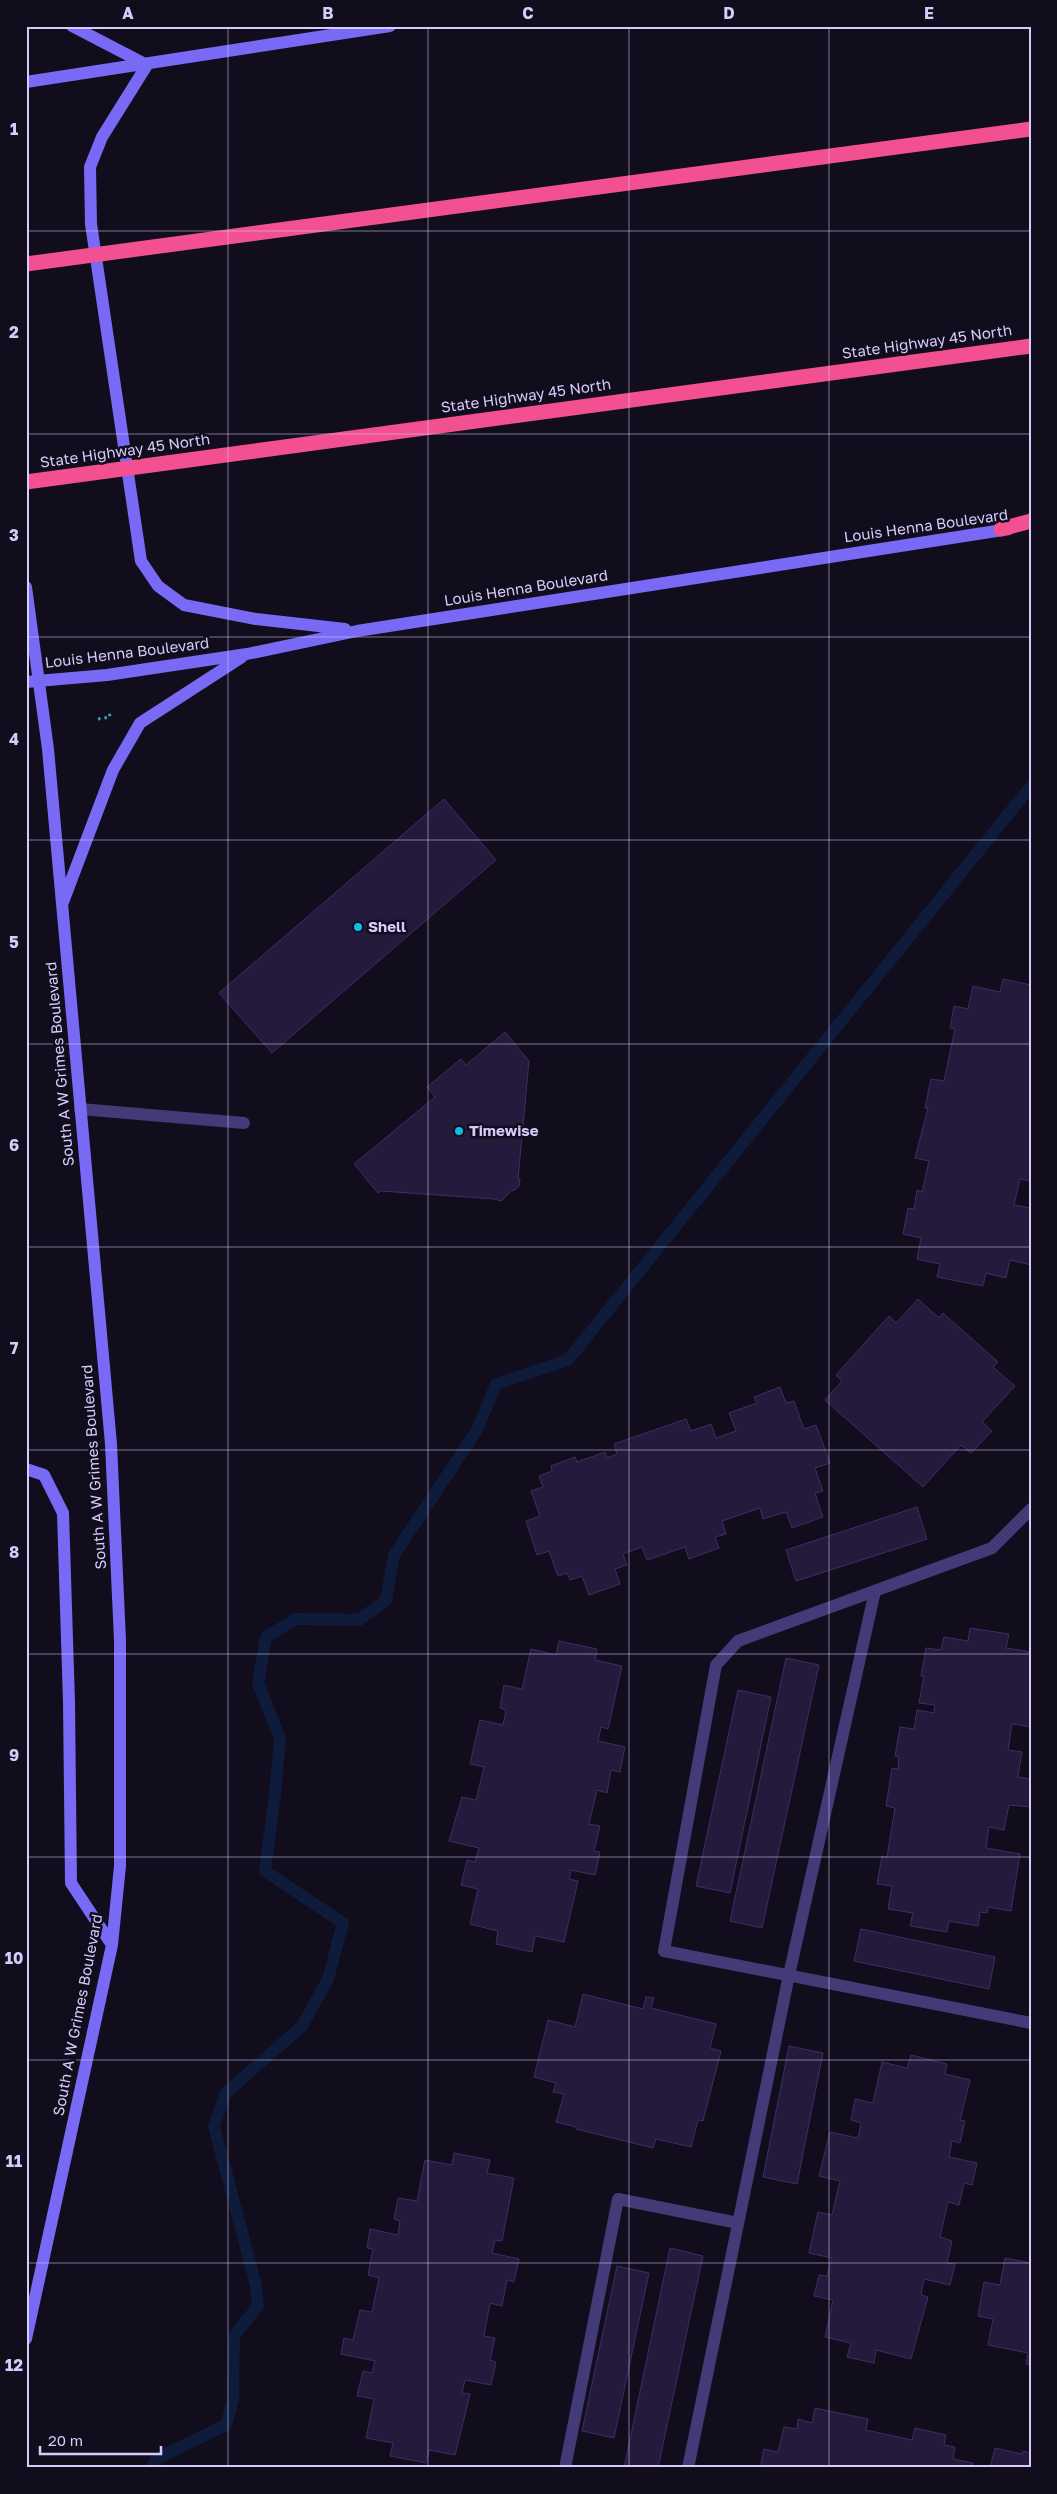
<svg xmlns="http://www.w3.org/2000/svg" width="1057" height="2494" font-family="'Golos Text',sans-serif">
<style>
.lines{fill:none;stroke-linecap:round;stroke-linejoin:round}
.stream{stroke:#0e1b3a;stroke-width:12}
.building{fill:#241a3c;stroke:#3d2e66}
.path{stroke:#35a4a5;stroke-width:3;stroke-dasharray:2.5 4;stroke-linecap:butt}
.lane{stroke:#423b78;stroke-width:12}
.secondary{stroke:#786af4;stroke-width:12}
.highway{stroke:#f25091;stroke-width:15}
.highway-bridge{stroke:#f25091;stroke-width:15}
.grid{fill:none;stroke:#d5ccfb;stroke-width:1;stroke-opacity:0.55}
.poi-dot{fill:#11bde2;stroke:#110d1c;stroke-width:2}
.labels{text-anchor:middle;stroke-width:5;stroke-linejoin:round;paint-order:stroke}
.street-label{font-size:15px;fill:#d5ccfb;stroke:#110d1c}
.poi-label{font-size:15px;font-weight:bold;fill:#d5ccfb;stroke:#110d1c;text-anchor:start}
.neatline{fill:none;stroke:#d5ccfb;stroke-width:2}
.grid-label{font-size:16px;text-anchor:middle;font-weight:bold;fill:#d5ccfb}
</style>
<rect width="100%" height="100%" fill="#110d1c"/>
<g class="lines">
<path class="stream" d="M152,2468L156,2459L226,2425L233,2400L234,2336L258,2306L256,2286L214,2126L226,2093L302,2026L328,1979L343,1923L265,1871L275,1794L280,1739L258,1683L266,1637L296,1619L359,1620L386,1600L394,1555L477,1430L496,1384L568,1360L1031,786"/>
</g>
<path class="building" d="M444,799L496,860L272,1053L219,993Z
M1003,979L1031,985V1181L1020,1179L1014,1205L1031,1208V1265L1010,1260L1006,1278L986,1273L983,1286L937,1277L940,1264L917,1259L921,1238L903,1234L908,1208L914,1209L917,1190L922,1192L929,1161L915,1158L928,1108H925L931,1079L944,1081L955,1029L950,1028L954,1006L968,1009L973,986L1000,992Z
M505,1032L529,1061L518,1179H520L519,1186L513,1191L512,1190L501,1201L494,1199L381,1191L378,1193L354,1164L435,1097L427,1087L461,1059L466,1065Z
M918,1299L939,1318L943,1313L998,1362L993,1367L1015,1386L982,1422L992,1431L971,1453L961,1445L923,1487L825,1400L842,1381L836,1375L889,1316L896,1323Z
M780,1387L786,1403L794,1401L804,1429L816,1425L830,1463L815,1468L823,1491L815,1493L823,1517L792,1528L786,1512L763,1519L760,1508L722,1521L726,1534L715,1537L719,1548L689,1559L685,1547L647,1560L642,1547L623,1554L627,1565L615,1569L620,1584L589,1595L582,1576L570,1580L567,1573L558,1576L549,1551L537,1555L526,1521L540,1516L531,1491L543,1487L539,1476L552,1471L551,1466L575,1457L577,1462L605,1452L607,1458L617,1454L614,1444L686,1419L691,1431L711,1424L716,1438L736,1431L729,1413L757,1403L754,1397Z
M917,1507L927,1539L796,1581L786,1550Z
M970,1628L1009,1634L1006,1648L1031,1652V1727L1012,1724L1008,1750L1022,1752L1018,1777L1031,1779V1807L1009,1805L1004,1830L989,1827L986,1848L1020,1854L1011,1911L988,1907L987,1913L980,1912L978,1926L949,1921L947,1932L910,1926L913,1913L888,1909L892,1886L877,1884L882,1856L887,1857L895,1808L886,1806L892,1768L898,1769L899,1757L895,1756L900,1727L914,1729L917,1710L934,1713L935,1705L919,1703L924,1676H921L926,1648L941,1650L944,1637L968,1641Z
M559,1641L597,1649L595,1660L622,1666L608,1729L601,1727L598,1741L625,1747L620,1772L611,1770L607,1793L597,1790L589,1824L600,1826L594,1851L600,1852L595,1875L571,1870L569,1879L578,1881L564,1942L535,1936L532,1952L496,1944L498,1931L470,1924L478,1889L461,1885L467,1860L475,1862L479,1848L449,1841L462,1797L476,1800L484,1767L470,1764L480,1720L503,1725L506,1710L500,1708L504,1685L522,1689L531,1649L556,1655Z
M786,1658L819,1665L762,1928L730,1921Z
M738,1690L771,1697L730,1893L696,1886Z
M861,1929L995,1957L989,1989L854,1961Z
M583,1994L643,2009L646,1997L654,1998L651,2008L716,2024L710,2048L721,2051L703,2121L698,2120L691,2147L656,2139L653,2148L576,2129V2127L556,2122L564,2094L553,2092L556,2083L534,2077L548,2020L575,2027Z
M789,2046L823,2053L797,2184L763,2177Z
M911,2055L947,2064L945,2074L970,2080L960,2120L965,2121L960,2143L952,2141L949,2157L977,2163L972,2185L964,2183L959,2205L948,2202L940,2237L952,2241L947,2263L955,2264L950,2285L924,2279L921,2295L928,2297L911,2359L876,2350L874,2363L847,2357L851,2343L825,2337L833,2300L814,2296L819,2275L827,2276L832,2258L809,2253L818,2212L832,2215L840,2181L819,2176L830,2132L858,2138L861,2123L851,2120L855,2099L873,2103L882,2062L907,2068Z
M454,2153L490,2160L487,2173L514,2178L502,2241L495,2240L492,2253L519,2259L514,2282L507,2280L502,2306L490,2303L484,2336L495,2338L490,2360L496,2362L491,2385L465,2380L462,2393L470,2394L455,2455L429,2450L426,2463L390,2456L393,2443L366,2438L374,2399L357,2396L363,2371L372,2373L375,2361L341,2354L344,2338L353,2340L360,2310L372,2312L379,2278L368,2275L373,2249L367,2248L370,2229L398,2235L400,2221L394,2219L398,2198L417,2201L425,2160L452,2165Z
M670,2248L703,2256L658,2468H624Z
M1005,2258L1031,2263V2365L1026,2364L1028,2353L988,2345L993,2319L978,2316L984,2282L1000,2285Z
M617,2266L649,2273L614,2438L582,2431Z
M815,2408L868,2419L866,2430L912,2440L915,2428L946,2435L944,2445L955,2447L953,2459L973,2463L972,2468H760L764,2449L778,2452L784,2427L797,2429L798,2419L812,2423Z
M995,2448L1022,2454L1023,2451L1031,2453V2468H990Z"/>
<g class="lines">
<path class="path" d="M98,719L110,717L109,710"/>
<path class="lane" d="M80,1109L244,1123
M1031,1509L992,1548L738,1641L716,1665L664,1951L1031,2023
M565,2468L618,2199L738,2223
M688,2468L789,1975L875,1591"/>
<path class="secondary" d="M72,26L147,65
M147,65L102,137L90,167L91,224L141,561L158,586L184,605L256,619L345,629
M26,82L390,26
M26,587L48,749L111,1444L120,1640V1866L112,1945L26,2339
M26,682L107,675L247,654L357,631L1009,529
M63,902L113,770L140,723L242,657
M26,1469L44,1475L63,1513L69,1702L71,1883L112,1945"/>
<path class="highway" d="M1001,529L1031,521"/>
<path class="highway-bridge" d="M26,264L1031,129
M26,482L1031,346"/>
</g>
<path class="grid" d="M228,26V2468M428,26V2468M629,26V2468M829,26V2468M26,231H1031M26,434H1031M26,637H1031M26,840H1031M26,1044H1031M26,1247H1031M26,1450H1031M26,1654H1031M26,1857H1031M26,2060H1031M26,2263H1031"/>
<g class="poi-dot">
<circle cx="358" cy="927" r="5"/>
<circle cx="459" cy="1131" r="5"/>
</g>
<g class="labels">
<g class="street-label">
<text transform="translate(927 342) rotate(-8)" y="5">State Highway 45 North</text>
<text transform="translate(526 396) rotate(-8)" y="5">State Highway 45 North</text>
<text transform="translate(125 451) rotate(-8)" y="5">State Highway 45 North</text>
<text transform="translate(926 526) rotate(-8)" y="5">Louis Henna Boulevard</text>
<text transform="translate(526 588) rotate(-9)" y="5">Louis Henna Boulevard</text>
<text transform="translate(127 653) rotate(-7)" y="5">Louis Henna Boulevard</text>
<text transform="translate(60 1064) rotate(-95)" y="5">South A W Grimes Boulevard</text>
<text transform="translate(94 1467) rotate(-94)" y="5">South A W Grimes Boulevard</text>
<text transform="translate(78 2015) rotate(-79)" y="5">South A W Grimes Boulevard</text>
</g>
<g class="poi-label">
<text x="368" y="932">Shell</text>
<text x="469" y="1136">Timewise</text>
</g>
</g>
<rect width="1057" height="2494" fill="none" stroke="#110d1c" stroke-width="55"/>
<path d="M40 2446v8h121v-8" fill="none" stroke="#d5ccfb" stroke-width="2.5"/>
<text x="48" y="2446" font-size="15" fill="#d5ccfb" stroke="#110d1c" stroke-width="4" paint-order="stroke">20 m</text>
<rect x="28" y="28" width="1002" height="2438" class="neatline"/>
<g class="grid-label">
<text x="128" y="19">A</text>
<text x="328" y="19">B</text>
<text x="528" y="19">C</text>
<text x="729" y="19">D</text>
<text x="929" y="19">E</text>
<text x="14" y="135">1</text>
<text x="14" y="338">2</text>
<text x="14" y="541">3</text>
<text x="14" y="745">4</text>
<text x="14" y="948">5</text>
<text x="14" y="1151">6</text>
<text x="14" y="1354">7</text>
<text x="14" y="1558">8</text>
<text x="14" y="1761">9</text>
<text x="14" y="1964">10</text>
<text x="14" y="2167">11</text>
<text x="14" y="2371">12</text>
</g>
</svg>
